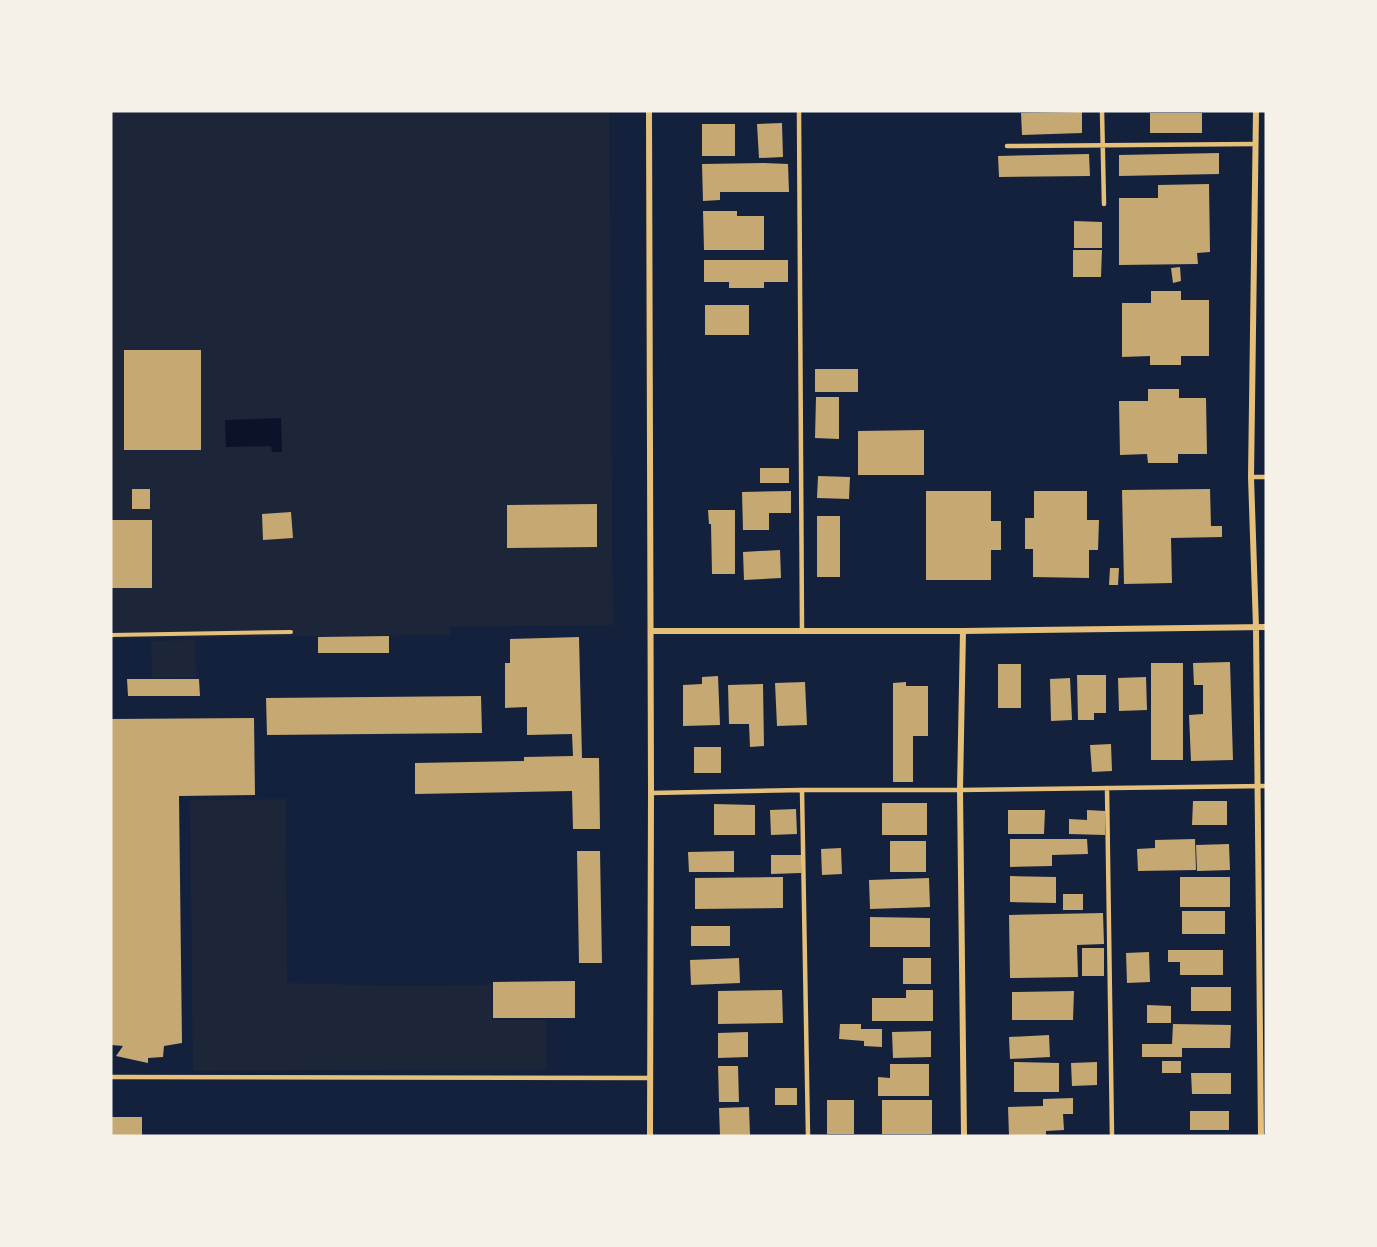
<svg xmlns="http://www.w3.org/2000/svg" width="1377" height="1247" font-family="Literata,serif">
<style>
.green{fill:#1d2539}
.water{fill:#0b132b}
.building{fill:#c6a872}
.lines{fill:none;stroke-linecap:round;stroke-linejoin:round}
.path{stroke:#e5c07b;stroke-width:4}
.service{stroke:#e5c07b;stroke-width:4.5}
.minor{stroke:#e5c07b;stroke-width:6}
</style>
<rect width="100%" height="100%" fill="#14213d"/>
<path class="green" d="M111,111H609L613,625L450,627V635L111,638Z
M195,640L196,677L152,678L151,641Z
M286,799L287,983L397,986L491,985L492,1020H546V1069L193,1071L190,800Z"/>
<path class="water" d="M281,418L282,452H272L271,446L226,447L225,420Z"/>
<path class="building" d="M1082,112V133L1022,135L1021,113Z
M1150,113H1202V133H1150Z
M782,123L783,157L759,158L757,124Z
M702,124H735V156H702Z
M1219,153V174L1119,176V155Z
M1089,154L1090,176L999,177L998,156Z
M764,163L788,164L789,192H720V200L703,201L702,164Z
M1209,184L1210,252L1197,253L1198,264L1119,265V198H1158V185Z
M703,211H737V216H764V250H704Z
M1074,221L1102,222V248H1074Z
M1073,250H1102L1101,277H1073Z
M704,260H788V282H764V288H729V282H704Z
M1180,267L1181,281L1173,283L1171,268Z
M1151,291H1181V300H1209V356H1181V365H1150V356L1122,357V303H1151Z
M705,305H749V335H705Z
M124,350H201V450H124Z
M815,369H858V392H815Z
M1148,389H1179V398H1206L1207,454H1178V463H1148L1147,454L1120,455L1119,401H1148Z
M816,397H839V439L815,438Z
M924,430V475H858V431Z
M760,468H789V483H760Z
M818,476L850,477L849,499L817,498Z
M132,489H150V509H132Z
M1210,489L1211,526H1222V537L1171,538L1172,583L1124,584L1122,490Z
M791,491V513H769V530H743L742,492Z
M926,491H991V521H1001V550H991V580H926Z
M1034,491H1087V520H1099L1098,550H1089V578L1033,577V549H1025V518H1034Z
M597,504V547L507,548V505Z
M708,510H735V574H712L711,524H709Z
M291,512L293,538L263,540L262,514Z
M817,516H840V577H817Z
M111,520H152V588H111Z
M780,550L781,578L744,580L743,552Z
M1110,568H1119L1118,585H1109Z
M389,636V653H318V637Z
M579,637L582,758H599L600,829H573L572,791L415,794V763L524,761V757L573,756L572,734L527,735V707L505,708V663H510V639Z
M1230,662L1233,760L1191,761L1189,715L1203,714V685H1194L1193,663Z
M1151,663H1183V760H1151Z
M998,664H1021V708H998Z
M1077,675H1106V713H1094V720H1078Z
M718,676L720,725L683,726V685L702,684V677Z
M1146,677L1147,710L1119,711L1118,678Z
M1070,678L1072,720L1051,721L1050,679Z
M127,679H199L200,696H128Z
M805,682L807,725L777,726L775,683Z
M906,682V686H928V736H913V782H893V683Z
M763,684L764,746L750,747L749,724H729L728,685Z
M481,696L482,733L267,735L266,698Z
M254,718L255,795L179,796L182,1043L164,1046L163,1057L148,1058V1063L116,1056L123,1046L112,1045L111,719Z
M1111,744L1112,771L1092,772L1090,745Z
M694,747H721V773H694Z
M1193,801H1227V825H1192Z
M882,803H927V835H882Z
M714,804L755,805V835H714Z
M796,809L797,834L771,835L770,810Z
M1008,810H1045L1044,834H1008Z
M1087,810L1105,811V835L1069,834V819L1087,820Z
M1010,839H1087L1088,854L1052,855V866L1010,867Z
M1195,839L1196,870L1138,871L1137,849L1155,848V840Z
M890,841H926V872H890Z
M1229,844L1230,870L1197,871L1196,845Z
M841,848L842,874L822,875L821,849Z
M577,851H600L602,963H579Z
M734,851V872H689L688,852Z
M771,855H801V873L771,874Z
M1010,876L1056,877V903L1010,902Z
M783,877V908L695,909V878Z
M1180,877H1230V907H1180Z
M929,878L930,907L870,909L869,880Z
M1063,894H1083V910H1063Z
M1182,911H1225V934H1182Z
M1103,913L1104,944L1077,945L1078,977L1010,978L1009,915Z
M870,917L930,918V947H870Z
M691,926H730V946H691Z
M1082,948H1104V976H1082Z
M1168,950H1223V975H1180V962H1168Z
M1149,952L1150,982L1127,983L1126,953Z
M739,958L740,983L691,985L690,960Z
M903,958H931V984H903Z
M575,981V1018H493V982Z
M1191,987H1231V1011H1191Z
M782,990L783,1023L718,1024V991Z
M906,990H933V1021H872V998H906Z
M1074,991L1073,1020H1012V992Z
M1147,1005L1171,1006V1023H1147Z
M840,1024H861V1029H882V1047L864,1046V1041L839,1039Z
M1173,1024L1231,1025L1230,1048H1182V1057H1142V1044H1172Z
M931,1031V1057L893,1058L892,1032Z
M748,1032V1057L718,1058V1033Z
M1049,1035L1050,1057L1010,1059L1009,1037Z
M1162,1061H1181V1073H1162Z
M1014,1062L1059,1063V1092H1014Z
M1097,1062V1085L1072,1086L1071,1063Z
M890,1064H929V1096H878V1077L890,1078Z
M718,1066H738L739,1102H719Z
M1191,1073H1231V1094H1192Z
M775,1088H797V1105H775Z
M1073,1098V1114H1063L1064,1130L1046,1131V1136H1009L1008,1107L1043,1106V1099Z
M827,1100H854V1134H827Z
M882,1100H932V1134H882Z
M749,1107L750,1135L720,1136L719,1108Z
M1190,1111H1229V1130H1190Z
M111,1117H142V1136H111Z"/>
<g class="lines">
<path class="path" d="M111,635L291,632"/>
<path class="service" d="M799,111L802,631
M1102,111L1104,204
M1007,146L1255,144
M1251,477H1266
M1107,788L1112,1136
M802,790L808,1136
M651,793L802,790H960L1266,786
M111,1077L651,1078"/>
<path class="minor" d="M649,111L651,793L650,1136
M1256,111L1251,477L1256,627L1261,1136
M651,631H963L1266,627
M963,631L960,790L964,1136"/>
</g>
<rect width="1377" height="1247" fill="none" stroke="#f6f1e7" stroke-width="225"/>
</svg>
